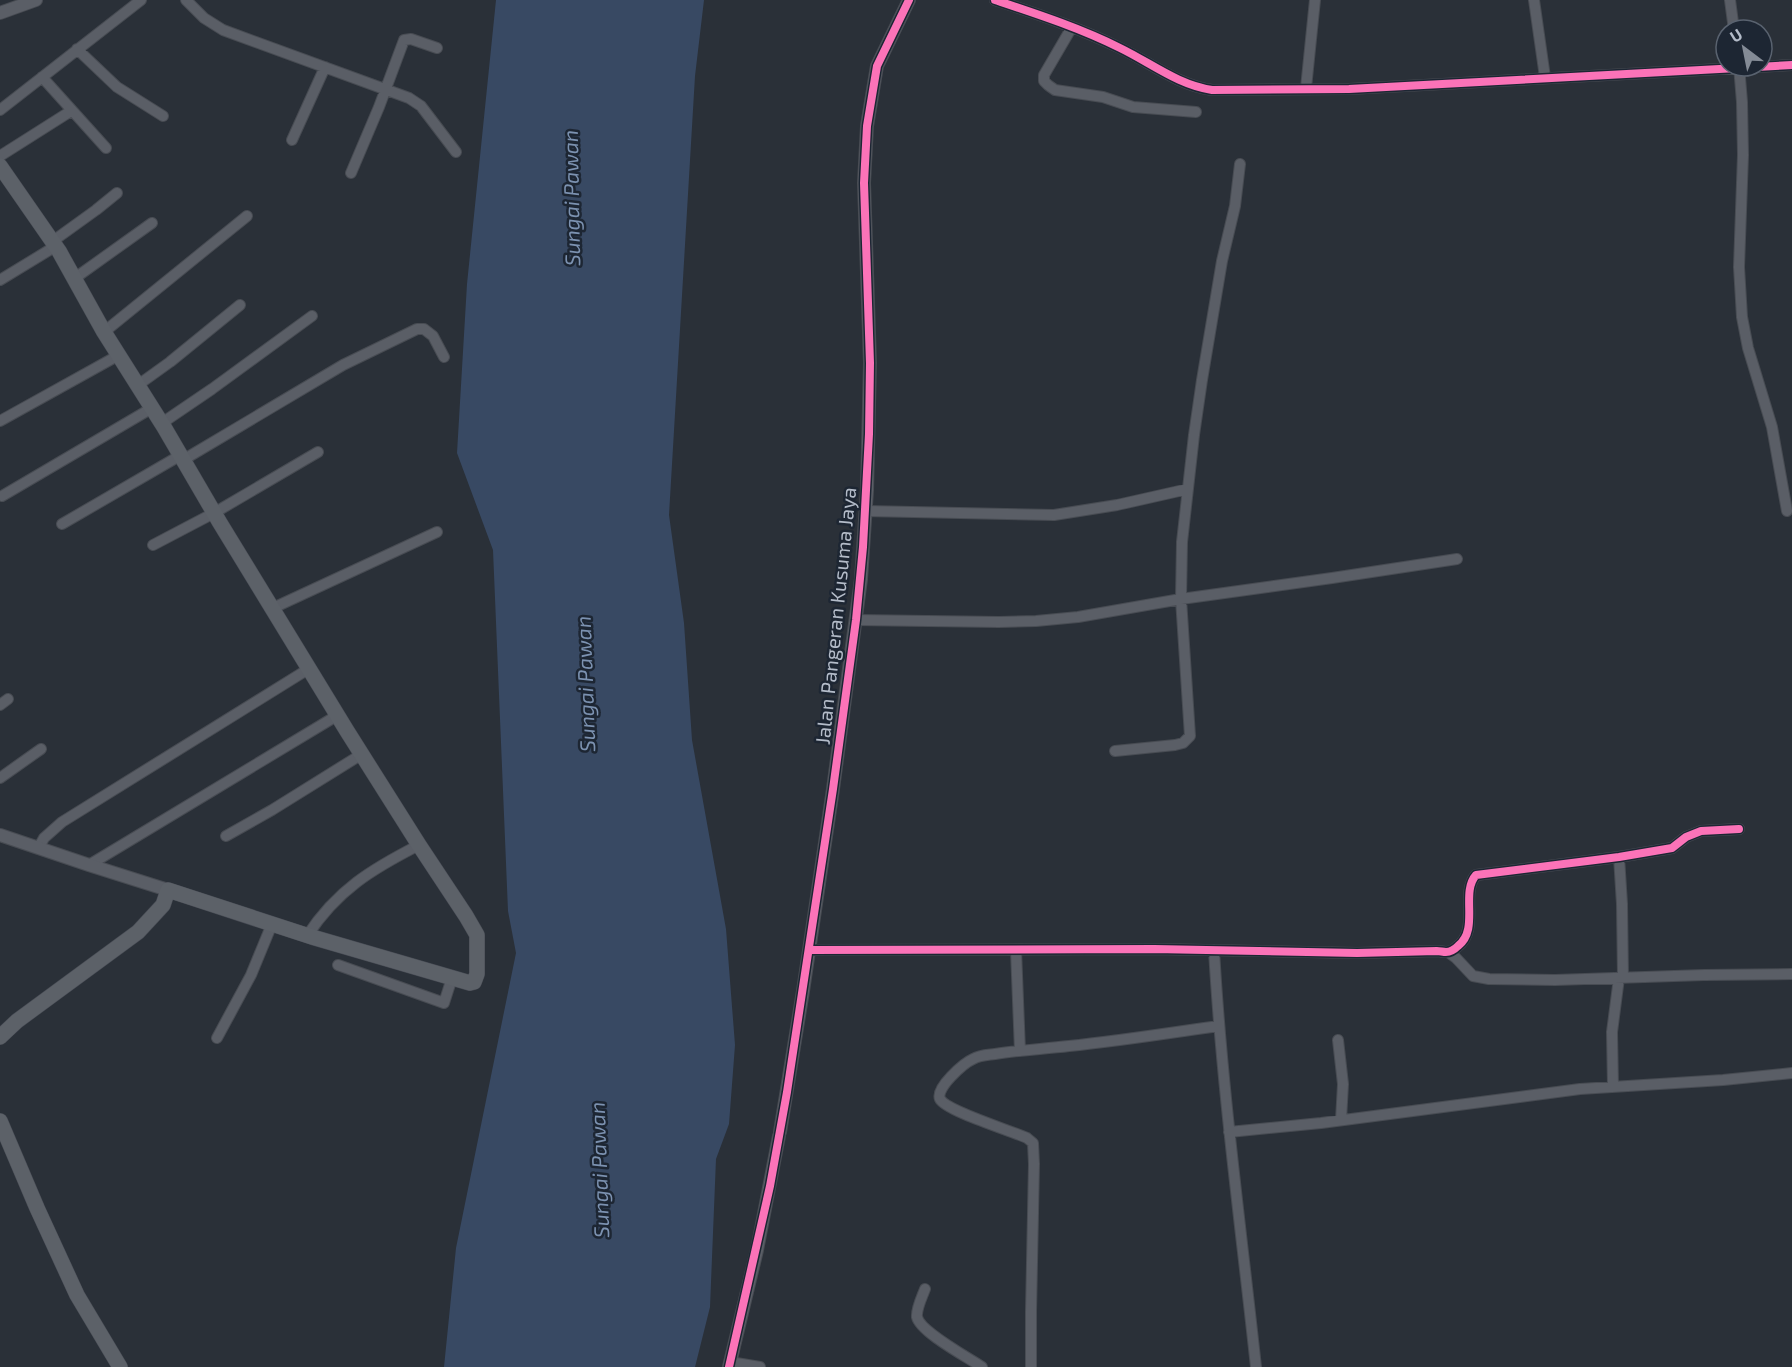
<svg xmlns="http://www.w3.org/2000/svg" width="1792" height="1367" font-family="'Exo 2',sans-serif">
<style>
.water{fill:#384963}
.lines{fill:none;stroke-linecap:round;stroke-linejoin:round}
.minor-casing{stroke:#484c53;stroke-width:12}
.tertiary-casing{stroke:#484c53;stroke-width:14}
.primary-casing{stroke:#484c55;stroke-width:16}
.minor{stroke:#5a5e66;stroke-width:10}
.tertiary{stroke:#5a5e66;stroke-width:12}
.primary{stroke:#5c6168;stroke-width:15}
.cycleway-casing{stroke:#1d2633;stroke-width:11}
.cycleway{stroke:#fb73b8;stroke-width:8}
.labels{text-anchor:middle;stroke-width:5;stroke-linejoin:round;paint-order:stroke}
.street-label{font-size:20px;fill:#b4bcc9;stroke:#1d2633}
.water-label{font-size:21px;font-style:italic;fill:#7c92b1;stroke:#1d2633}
</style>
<rect width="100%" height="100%" fill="#2a3038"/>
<path class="water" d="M496,0H704L695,76L669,515L684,623L692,740L726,929L735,1045L729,1124L716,1159L710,1307L695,1367H444L456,1248L516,953L508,911L493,550L457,453L467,284Z"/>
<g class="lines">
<defs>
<path id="minor" d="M186,0L204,18L223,30L409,98L421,106L456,152
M995,0C1037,14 1080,28 1120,48C1151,63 1178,85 1212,90L1349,89L1792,65
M1534,0L1545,77
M1730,0L1734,30
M1072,27L1044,75V81L1048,85L1055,90L1103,97L1133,107L1196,112
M77,49L117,87L163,116
M1739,66L1742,102L1743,155L1739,267L1742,317L1748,348L1772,427L1787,511
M42,77L106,148
M1306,88L1315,0
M0,110L141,0
M292,140L325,67
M0,156L71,111
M351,173L379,107L404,40L411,39L437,48
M53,241L96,210L117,193
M75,278L152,223
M0,280L56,246
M104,332L247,216
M138,385L170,362L240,305
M0,421L119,355
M162,423L212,389L312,316
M183,460L343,365L417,329H424L433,336L444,357
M2,496L152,408
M866,511L1054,515L1117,505L1188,489
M62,524L181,455
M153,545L214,513L318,452
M273,608L437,532
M856,620L999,622L1036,621L1078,617L1181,599L1332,578L1457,559
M0,705L8,699
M1115,751L1175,745L1183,743L1190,736L1181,599L1182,542L1194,435L1202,380L1222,261L1235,206L1240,164
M0,778L41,749
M226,836L272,810L362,754
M39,847L44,838L62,822L310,668
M1619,857L1622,904L1623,978
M89,865L338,715
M307,936C337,890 372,869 419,845
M809,950L1154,949L1357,953L1437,951C1440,951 1443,952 1446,952C1450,952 1455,949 1458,946C1480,929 1460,893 1476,875L1619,857L1672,848L1686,837L1701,831L1739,829
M1016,950L1020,1051
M1214,950C1222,1090 1241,1228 1256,1367
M1448,952L1456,958L1473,976L1489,979L1555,980L1704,975L1792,974
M338,965L444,1003L452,978
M217,1038L251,975L272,924
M1338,1040L1343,1084L1341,1120
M1613,1087L1612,1032L1619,978
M1229,1132L1321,1123L1580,1089L1723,1080L1792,1073
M925,1289C922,1297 916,1309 917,1317C920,1332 969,1358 982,1367
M730,1362L760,1367
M1031,1367V1312L1034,1164L1033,1143L1027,1138C1012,1131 946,1111 940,1099C935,1088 964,1063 973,1059C980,1055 988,1055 995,1054C1020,1050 1044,1049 1069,1046C1119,1041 1169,1033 1218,1026"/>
<path id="tertiary" d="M0,13L36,0
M0,835L89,865L168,890
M780,1132L803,991L833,789L861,579L867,490L870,363L864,183L867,126L877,66L909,0
M729,1367L757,1250L779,1136"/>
<path id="primary" d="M0,166L59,251L104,332L164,427L220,523L347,731L419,845L466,916L477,935V974L474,982L470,983L312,937L168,890L163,905L138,932L17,1021L0,1037
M0,1121L37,1208L77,1295L120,1367"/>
</defs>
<use href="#minor" class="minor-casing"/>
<use href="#tertiary" class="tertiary-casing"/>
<use href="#primary" class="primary-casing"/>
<use href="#minor" class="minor"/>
<use href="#tertiary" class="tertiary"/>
<use href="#primary" class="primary"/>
<defs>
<path id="cycleway" d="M995,0C1037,14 1080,28 1120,48C1151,63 1178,85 1212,90L1349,89L1792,65
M809,950L1154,949L1357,953L1437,951C1440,951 1443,952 1446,952C1450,952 1455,949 1458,946C1480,929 1460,893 1476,875L1619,857L1672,848L1686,837L1701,831L1739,829
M729,1367L770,1186L787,1092L833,789L856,620L863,547L869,434L870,363L864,183L867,126L877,66L909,0"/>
</defs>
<use href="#cycleway" class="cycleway-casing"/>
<use href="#cycleway" class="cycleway"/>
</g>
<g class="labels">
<g class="street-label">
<text transform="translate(836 616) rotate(-84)" y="7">Jalan Pangeran Kusuma Jaya</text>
</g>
<g class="water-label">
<text transform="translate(572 198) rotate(-91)" y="7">Sungai Pawan</text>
<text transform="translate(586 684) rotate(-92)" y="7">Sungai Pawan</text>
<text transform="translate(600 1170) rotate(-92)" y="7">Sungai Pawan</text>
</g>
</g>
<g transform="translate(1744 48) rotate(328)"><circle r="28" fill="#1d2633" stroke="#59626f" stroke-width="1.5"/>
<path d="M0-4.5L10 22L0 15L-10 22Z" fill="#848b96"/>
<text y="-9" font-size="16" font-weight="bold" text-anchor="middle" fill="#b4bcc9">U</text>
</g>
</svg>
